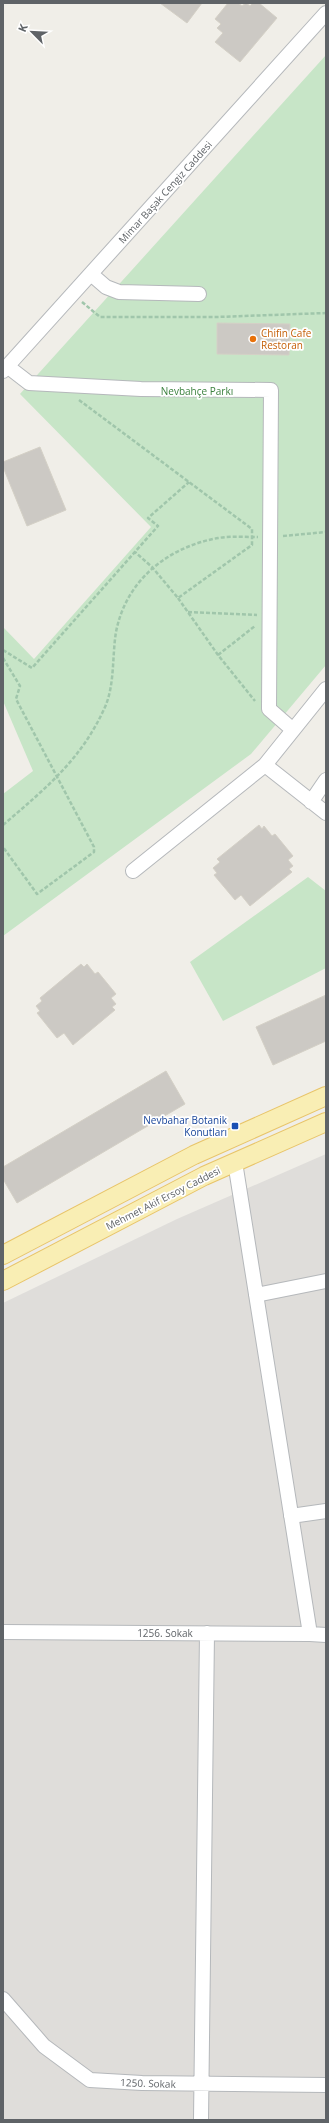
<svg xmlns="http://www.w3.org/2000/svg" width="329" height="2123" font-family="'Open Sans',sans-serif">
<style>
.industrial{fill:#dfddda}
.green{fill:#c7e5c7}
.building{fill:#ccc9c4;stroke:#d4d0c6}
.lines{fill:none;stroke-linecap:round;stroke-linejoin:round}
.minor-casing{stroke:#b5b8bb;stroke-width:16}
.major-casing{stroke:#e8c469;stroke-width:20}
.path{stroke:#a0c6ab;stroke-width:2.5;stroke-dasharray:4 2;stroke-linecap:butt}
.minor{stroke:#fff;stroke-width:14}
.major{stroke:#f9eeb4;stroke-width:18}
.food-dot{fill:#e8710a;stroke:#fff;stroke-width:1.5}
.transit-dot{fill:#1a4fb4;stroke:#fff;stroke-width:1.5}
.labels{text-anchor:middle;stroke-width:3.5;stroke-linejoin:round;paint-order:stroke}
.street-label{font-size:10px;fill:#5f6367;stroke:#fff}
.food-label{font-size:10px;fill:#c56008;stroke:#fff;text-anchor:start}
.park-label{font-size:10px;fill:#3c813f;stroke:#fff}
.transit-label{font-size:10px;fill:#164399;stroke:#fff;text-anchor:end}
</style>
<rect width="100%" height="100%" fill="#f0eee8"/>
<path class="industrial" d="M326,1154V2120H3V1303L177,1219Z"/>
<path class="green" d="M326,55V665L251,754L3,936V794L33,771L3,701V627L34,659L151,527L20,394Z
M308,877L326,891V968L223,1021L190,962Z"/>
<path class="building" d="M160,3H202L187,23Z
M228,3H238L242,6L246,3L250,6L253,3H259L277,18L240,62L215,42L223,33L217,28L221,24L215,19Z
M217,323L290,324L289,355L217,354Z
M40,447L66,510L27,526L3,467V462Z
M259,825L262,829L264,826L272,836L275,834L293,856L288,860L293,866L289,869L292,872L250,906L241,895L235,900L214,875L217,873L213,868L220,862L217,859Z
M81,964L84,967L87,964L95,974L98,972L116,994L111,998L116,1004L112,1007L115,1010L73,1045L64,1033L57,1038L37,1013L40,1011L36,1006L42,1001L40,998Z
M326,995V1041L273,1065L256,1027Z
M166,1071L185,1104L17,1203L3,1179V1167Z"/>
<g class="lines">
<defs>
<path id="minor" d="M91,274L106,287L119,292L199,294
M7,366L29,383L141,389L271,390L269,709L293,730
M3,371L326,13
M265,765L326,813
M311,802L326,780
M133,871L265,765L326,689
M235,1162L310,1634
M256,1295L326,1281
M291,1516L326,1511
M3,1632L310,1634L326,1635
M3,1999L44,2046L90,2080L142,2083L326,2085
M201,2120L207,1633"/>
<path id="major" d="M3,1255L194,1155L326,1096
M3,1281L204,1176L326,1122"/>
</defs>
<use href="#minor" class="minor-casing"/>
<use href="#major" class="major-casing"/>
<path class="path" d="M82,302L100,317H217L326,313
M79,400L252,529V545L178,598L152,567L135,552
M283,536L326,532
M178,598L218,655L255,701
M188,612L257,615
M3,650L32,668L158,526L148,518L189,482
M218,655L255,626
M3,658L20,686L16,699L94,847V852L37,894L3,847
M3,825C45,789 82,759 105,707C115,684 112,656 116,632C126,580 168,547 218,538C231,536 245,537 258,537"/>
<use href="#minor" class="minor"/>
<use href="#major" class="major"/>
</g>
<circle class="food-dot" cx="253" cy="339" r="4"/>
<rect class="transit-dot" x="231" y="1122" width="8" height="8" rx="2"/>
<g class="labels">
<g class="street-label">
<text transform="translate(165 192) rotate(-48)" y="4">Mimar Başak Cengiz Caddesi</text>
<text transform="translate(163 1198) rotate(-27)" y="4">Mehmet Akif Ersoy Caddesi</text>
<text x="165" y="1637">1256. Sokak</text>
<text transform="translate(148 2083) rotate(2)" y="4">1250. Sokak</text>
</g>
<g class="food-label">
<text x="261" y="337">Chifin Cafe<tspan x="261" dy="12">Restoran</tspan></text>
</g>
<g class="park-label">
<text x="197" y="395">Nevbahçe Parkı</text>
</g>
<g class="transit-label">
<text x="227" y="1124">Nevbahar Botanik<tspan x="227" dy="12">Konutları</tspan></text>
</g>
</g>
<rect width="329" height="2123" fill="none" stroke="#5f6367" stroke-width="8"/>
<g transform="translate(32 32) rotate(294)" stroke="#ffffff" stroke-width="3" paint-order="stroke">
<path d="M0-3L7 15L0 10L-7 15Z" fill="#5f6367"/>
<text y="-6" font-size="11" font-weight="bold" text-anchor="middle" fill="#5f6367">K</text>
</g>
</svg>
